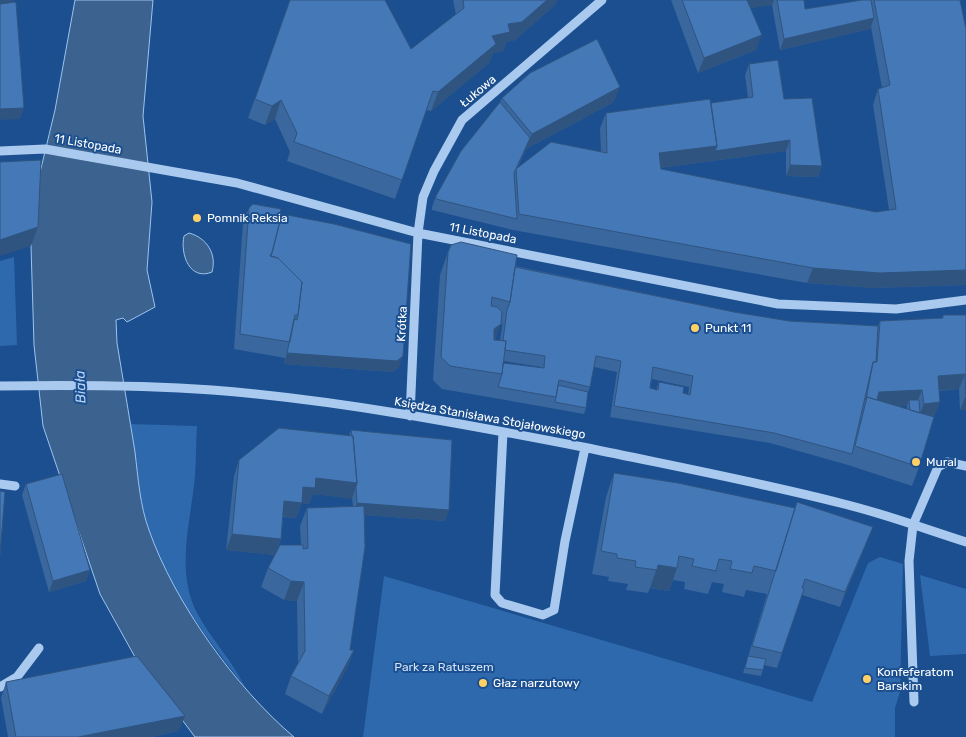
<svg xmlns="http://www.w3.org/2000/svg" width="966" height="737" font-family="Rubik,sans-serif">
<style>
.green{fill:#2e69ad}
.water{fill:#3c6290;stroke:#9cc4f0}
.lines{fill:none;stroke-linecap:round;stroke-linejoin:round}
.minor{stroke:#a9c9ee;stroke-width:9}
.wall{fill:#3a679d;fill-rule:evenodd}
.shaded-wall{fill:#305480}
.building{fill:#4478b7;stroke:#305480;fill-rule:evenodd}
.poi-dot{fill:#ffd166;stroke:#1b4f8f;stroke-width:2}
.labels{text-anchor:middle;stroke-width:4;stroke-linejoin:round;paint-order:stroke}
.street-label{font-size:12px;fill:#fff;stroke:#1b4f8f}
.poi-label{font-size:12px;fill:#fff;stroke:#1b4f8f;text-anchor:start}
.park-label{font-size:12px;fill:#cfe3fa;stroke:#1b4f8f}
.water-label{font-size:14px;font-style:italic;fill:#b5d3f5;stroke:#1b4f8f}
</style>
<rect width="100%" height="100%" fill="#1b4f8f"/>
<path class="green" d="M14,257L17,345L0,346V261Z
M130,424L197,426C196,443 196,460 195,476C191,521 175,570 197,613C211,639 232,660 245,687C208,639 167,588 148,529C138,496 136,459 130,424Z
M880,557L903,564L900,692L895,708V737H363L384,576L812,702L868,563Z
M920,575L966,589V654L930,656Z"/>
<path class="water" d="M75,0H153L143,116L152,202L147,270L155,307L127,322L123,318L116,320L117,343C123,379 129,415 135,452C138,477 140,506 149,530C174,602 236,688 294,737H195L135,657L100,594L43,426L34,345L31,246L37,185L55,110Z
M189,233C207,238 217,254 212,272C190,281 180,255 184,236Z"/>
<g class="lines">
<path class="minor" d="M0,151L45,149L237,183L418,233L778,304L896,309L966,300
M0,386C71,385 141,385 212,390C338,400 464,424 588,448C673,466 759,482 844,504C885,514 925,529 966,542
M410,416L418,233L423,197L434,171L462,120L602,0
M503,432L495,595L502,603L543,615L554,610L565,541L585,448
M0,484L15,486
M0,687L17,677L39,648
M914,702L909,561L913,525L938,467L947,462L966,466"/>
</g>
<path class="wall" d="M290,0L411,49L456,15L453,0H557L555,5L515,40L506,42L503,51L493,53L489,63L431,111L426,110L395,199L287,161L290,152L275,119L265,125L248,118Z
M671,0H804L805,9L862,0H960L966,29V285L874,288L807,283L513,230L432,210V207L436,196L500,102L502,98L614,102L526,149L518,167L601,152L600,128L606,113L711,103L748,98L745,75L749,64L784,99L822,166L818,177L786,176V151L660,168L661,169L876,212L889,210L873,105L878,89L882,88L871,27L870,29L780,50L772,5L750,8L756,50L698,73Z
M249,208L280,213L399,367L393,372L284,364L285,358L234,349L243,223Z
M448,252L734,312L789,321L878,326L880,321L942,318L943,315H966V410H960L959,389L939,391L934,417L919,467L912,486L848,465L770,443L610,417L617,372L594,367L590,387L588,392L586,408L584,414L494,398L442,389L433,380L440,275ZM503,321L500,340H495L500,324L502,325ZM504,361L541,367V368L503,363ZM652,379L689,387L688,394L683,393L659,382L656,390L650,388ZM897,406H907V409Z
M351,430L445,521L365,515L350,650H354L347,668L322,714L285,694L291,676L298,663L297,601L284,600L261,587L268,568L301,545L300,526L307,508L353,506L352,498L313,494L309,504L302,503L296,518L283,517L281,539L275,555L226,550L234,476L239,460L349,436Z
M614,473L867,542L840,607L802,595L777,668L764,665L761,676L743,673L767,594L746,590L744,597L722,592L724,584L712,582L708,594L684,589L685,582L673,580L669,591L650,588L648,593L626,590L628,584L608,581L609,577L592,574L606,497Z
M26,484L90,570L86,581L49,592L22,495Z
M6,682L179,731L151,737H8L1,698Z"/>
<path class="shaded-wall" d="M0,0H14L10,13L0,14Z
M547,0H557L555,5L515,40L506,42L503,51L493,53L489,63L431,111L438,92L492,36L508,24Z
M736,0H774L772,5L726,12Z
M874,18L870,29L780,50L784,39Z
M762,35L756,50L698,73L704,58Z
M620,87L614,102L526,149L516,171V170L532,134Z
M281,100L275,119L265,125L272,106Z
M24,108L20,119L0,120V109Z
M790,140L786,151L653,169L659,153L717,146Z
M790,165L822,166L818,177L786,176Z
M38,227L31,246L0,256V240Z
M813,268L966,270V285L874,288L807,283Z
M501,324L492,347L494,329Z
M287,353L403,356L399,367L393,372L284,364Z
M965,374L959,389L933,391L938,376Z
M922,390L916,405L909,400L907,406L874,407L879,392Z
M966,395V410H960Z
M940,402L934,417L919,416L924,404Z
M316,478L357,483L352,499L313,494L309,504L302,503L296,518L279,516L284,501Z
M357,503L449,510L445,521L353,514Z
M873,527L867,542L840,607L845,592Z
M232,534L281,539L275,555L226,550Z
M658,565L677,568L669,591L650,588Z
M90,570L86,581L49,592L53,581Z
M291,581L304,582L297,601L284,600Z
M354,650L347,668L322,714L329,696Z
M185,716L179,731L151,737H78Z"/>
<path class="building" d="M290,0H385L411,49L464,8L463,0H547L522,22L508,24L510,32L492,36L496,44L438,92L433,91L402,180L294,142L297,133L281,100L272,106L255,99Z
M682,0H747L762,35L704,58Z
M777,0H804L805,9L862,0H871L874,18L784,39Z
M874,0H960L966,29V270L880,273L813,268L519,214L516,169L551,142L607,153L606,113L710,99L717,146L659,153L661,169L876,212L896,209L878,89L890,85Z
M16,2L24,108L0,109V4Z
M597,39L620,87L532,134L502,98L530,73Z
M778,60L784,99L812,98L822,166L790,165V140L715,151L717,146L711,103L753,97L749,64Z
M500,102L530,138L514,173L517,219L436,199V196L461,151Z
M41,160L38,227L0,240V162Z
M253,204L281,209L280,213H282L272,253L270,256L278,258L302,282L298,315H295L290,342L240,334L249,208Z
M282,214L334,224L411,244L403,356L397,361L287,353L294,319L297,320L298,315L302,282L278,258L271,256Z
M461,242L517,255L510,302L492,297L491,306L497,307L502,312L501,324L494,329V340L506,341L502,374L450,366L441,357L448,252L451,245Z
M515,267L734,312L789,321L878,326L876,362H873L872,367L852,454L774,433L614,406L621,361L596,356L590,387L559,380L556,397L498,387L502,374L503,363L544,368L545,356L505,350L506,341L503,340L507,310L510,302ZM653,367L693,376L690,395L683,393L684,387L659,382L658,390L650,388Z
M943,315H966V395L965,374L938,376L940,402L924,404L922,390L879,392L877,400L867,397L866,400L873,362H877L880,321L943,318Z
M558,385L588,392L586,408L555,402L556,397Z
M867,397L934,417L919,467L855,446Z
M909,400H919L920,413L910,410Z
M279,428L353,436L357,483L316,478L315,488L303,487L302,503L284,501L281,539L232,534L239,460Z
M351,430L452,440L449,510L357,503L356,487L357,483L353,436H352Z
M614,473L678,483L795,508L776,571L754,566L752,573L730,569L732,561L719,559L716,571L692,566L694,559L679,556L677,568L658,565L657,570L635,567L636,561L617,558V554L601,551Z
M62,474L90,570L53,581L26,484Z
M0,491L5,492L0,555Z
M797,502L873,527L845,592L805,579L802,588L804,589L782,653L752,646Z
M364,506L365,547L350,650H354L329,696L291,676L305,651L304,582L291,581L268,568L280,545H303V549L308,548L307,508Z
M137,656L185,716L78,737H16L6,682Z
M748,656L766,659L763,670L745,668Z"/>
<g class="poi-dot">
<circle cx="197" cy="218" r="5"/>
<circle cx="695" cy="328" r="5"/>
<circle cx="916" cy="462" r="5"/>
<circle cx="867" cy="679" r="5"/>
<circle cx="483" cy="683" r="5"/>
</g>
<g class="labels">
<g class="street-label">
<text transform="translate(478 91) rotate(-40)" y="4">Łukowa</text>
<text transform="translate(88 144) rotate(10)" y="4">11 Listopada</text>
<text transform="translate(483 233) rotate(11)" y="4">11 Listopada</text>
<text transform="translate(402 324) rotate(-87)" y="4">Krótka</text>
<text transform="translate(490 418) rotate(10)" y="4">Księdza Stanisława Stojałowskiego</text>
</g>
<g class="poi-label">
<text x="207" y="222">Pomnik Reksia</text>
<text x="705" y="332">Punkt 11</text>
<text x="926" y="466">Mural</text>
<text x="877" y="676">Konfeferatom<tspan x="877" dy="14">Barskim</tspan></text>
<text x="493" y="687">Głaz narzutowy</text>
</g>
<g class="park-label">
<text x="444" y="671">Park za Ratuszem</text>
</g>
<g class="water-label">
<text transform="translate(80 387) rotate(-92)" y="5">Biała</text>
</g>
</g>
</svg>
